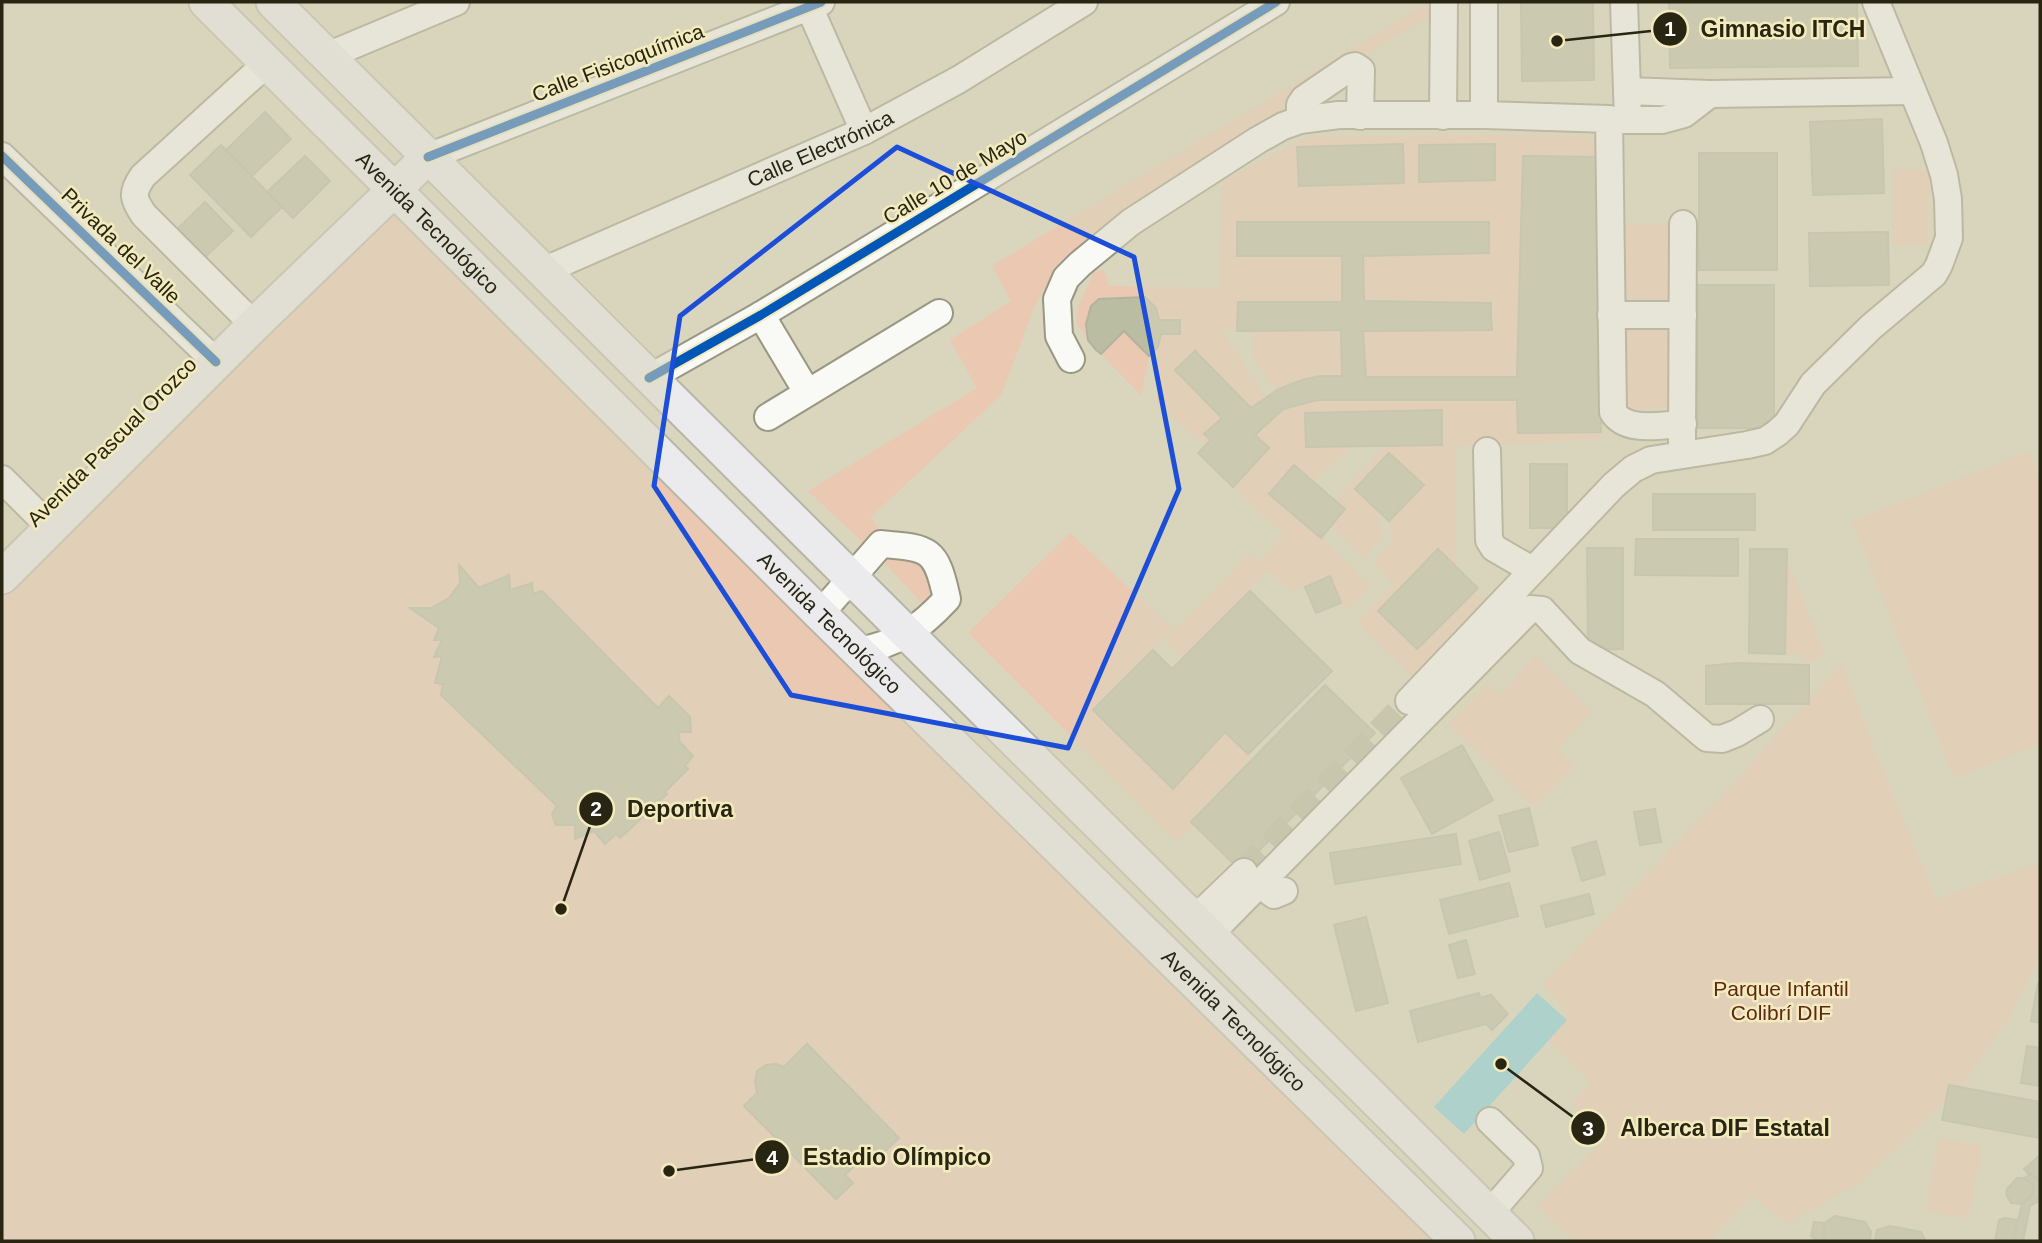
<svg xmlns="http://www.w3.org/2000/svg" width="2042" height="1243" font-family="Arial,sans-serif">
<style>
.green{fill:#eac8b2}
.water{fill:#7bccdc}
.building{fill:#babda1;stroke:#b2b39f;stroke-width:2}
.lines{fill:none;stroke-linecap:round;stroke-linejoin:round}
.minor-tunnel{stroke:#b6b39b;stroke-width:26;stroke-dasharray:26 13;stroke-linecap:butt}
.minor-casing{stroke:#999682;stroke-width:30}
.major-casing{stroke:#b7b5a7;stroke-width:37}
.minor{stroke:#f9f9f5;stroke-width:26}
.major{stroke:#ebebed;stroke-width:33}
.cycleway-casing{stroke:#f3ebbd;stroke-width:13}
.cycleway{stroke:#0057b8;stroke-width:9}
.marked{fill:none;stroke:#1d4ed8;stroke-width:5;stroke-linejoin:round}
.labels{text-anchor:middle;stroke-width:5;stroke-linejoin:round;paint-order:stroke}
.street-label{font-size:21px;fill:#282513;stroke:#f3ebbd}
.park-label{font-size:21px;fill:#5f2814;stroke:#f3ebbd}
.leader{fill:none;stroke:#282513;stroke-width:2.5}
.callout-dot{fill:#282513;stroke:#f3ebbd;stroke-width:2.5}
.mark-label{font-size:21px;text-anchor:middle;font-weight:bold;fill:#fff}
.callout-label{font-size:23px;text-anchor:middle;font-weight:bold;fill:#282513;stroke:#f3ebbd;stroke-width:5;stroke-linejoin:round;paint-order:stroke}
</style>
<rect width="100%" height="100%" fill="#d9d6bd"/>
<path class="green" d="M1427,3L1434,14L1384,43L1125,217L1063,263L1048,281L1034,308L1001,395L871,517L878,530L871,550L808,491L977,388L950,340L1011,301L992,266Z
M1492,135L1585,136C1596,141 1597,146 1599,157L1523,156L1517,377H1366L1363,331L1491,330V304L1364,301L1363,256L1488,253L1489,222L1237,223V256H1342V302H1238L1237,331L1221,330L1266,397L1251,408L1175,370L1222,418L1211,440L1203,447L1157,402L1158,347L1161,334H1179L1159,320C1157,309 1154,304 1145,297C1107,298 1080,290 1088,340L1077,324L1078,307L1094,272L1104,270L1109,286L1219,288L1222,181L1301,140L1313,137Z
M1893,169L1929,170L1928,245H1892Z
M393,189L1456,1241H2V578Z
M1677,223L1676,308L1624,312L1619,225Z
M1341,330L1342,376C1318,376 1299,381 1277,390L1254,361L1252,331Z
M1628,330H1672L1674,403L1668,408L1626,409L1621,400L1620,336Z
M1124,331L1149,356L1141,395L1101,354Z
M1347,399L1517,400L1518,433L1601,432V440L1455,446L1456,567L1378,611L1417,649L1472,594L1496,600L1420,683L1357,622L1393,585L1373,561L1392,544L1389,521L1424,485L1389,453L1355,489L1377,510L1382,537L1363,558L1330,526L1345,509L1335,500L1387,445H1442V410L1305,413L1306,447L1353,446L1313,481L1269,494L1321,538L1371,586L1346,610L1330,576L1290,591L1268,570L1183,658L1165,641L1249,554L1259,562L1283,535L1233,487L1269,448L1255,435L1283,409L1317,400Z
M2030,451L2040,478V744L1954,778L1852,521Z
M1070,533L1173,629L1093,711L1173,788L1225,732L1253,759L1195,826L1176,841L968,633Z
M912,552L938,587L926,608L883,561L889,556Z
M1787,560L1825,655L1804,664V654H1786Z
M1535,656L1591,712L1557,749L1575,766L1535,807L1448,725L1488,684L1500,695Z
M1842,663L1877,756L1936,899L2040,862V955L2007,1022L1960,1087L1859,1183L1787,1224L1753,1196L1713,1236L1718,1241H1573L1538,1207L1606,1138L1571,1104L1591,1083L1546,1038L1567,1010L1543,985L1720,798Z
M1939,1138L1982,1146L1968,1219L1925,1211Z"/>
<path class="water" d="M1537,993L1567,1020L1464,1134L1434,1107Z"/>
<path class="building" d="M1521,2H1593L1594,80L1522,81Z
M1669,2H1857L1858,66L1670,68Z
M265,112L291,139L252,176L226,150Z
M1882,119L1884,193L1813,195L1810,122Z
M1403,144L1404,183L1299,186L1297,147Z
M1495,144V180L1419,182V145Z
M221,145L282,207L251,237L190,175Z
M1699,153H1777V270H1699Z
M305,156L330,181L293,218L267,192Z
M1523,156L1599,157L1601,432L1518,433L1517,400H1317L1283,409L1255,435L1269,448L1233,487L1198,453L1211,440L1204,434L1222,418L1175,370L1195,351L1251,408L1277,390L1302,380L1320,376H1342L1341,330L1237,331L1238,302H1342V256H1237V222H1489V253L1363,256L1364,301L1491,303V316L1492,330L1363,331L1366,377H1517Z
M205,202L233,231L201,261L173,233Z
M1888,232L1889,285L1810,286L1809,233Z
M1698,285H1774V428H1698Z
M1145,297L1156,308L1159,320H1180V334H1161L1158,347L1149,356L1124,331L1101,354L1096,350L1088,340L1086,324L1091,306L1099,299Z
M1442,410V445L1306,447L1305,413Z
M1389,453L1424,485L1389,521L1355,489Z
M1530,464H1567V528H1530Z
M1294,465L1345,509L1321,538L1269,494Z
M1653,494H1755V530H1653Z
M1636,539H1738V576L1635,575Z
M1587,548H1623V649L1588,650Z
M1438,549L1478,588L1417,649L1378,611Z
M1750,549H1787L1785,654L1749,653Z
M459,565L479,588L509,575L510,590L532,583L533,594L542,591L658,708L669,696L690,717L691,732H678L680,742L693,756L685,766L688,769L665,792L667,794L620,838L616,834L605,844L594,831L575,839V825H556L552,814L557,806L441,695L443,684L435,683L442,656L434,657L442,640H434L439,628L410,608H431L449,598L460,583Z
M1330,576L1341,603L1316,613L1305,587Z
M1250,591L1332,671L1248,754L1225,732L1173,789L1093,710L1153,650L1172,669Z
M1737,663L1809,665V704H1706V666Z
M1325,685L1375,733L1240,870L1191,822Z
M1462,745L1493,800L1432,834L1401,778Z
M1529,808L1538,845L1509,852L1499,816Z
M1655,809L1661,842L1640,845L1634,812Z
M1499,832L1510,871L1480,880L1469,841Z
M1456,834L1461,864L1335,884L1330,853Z
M1596,841L1605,874L1582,881L1572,848Z
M1509,883L1518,916L1449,934L1440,900Z
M1589,894L1594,914L1546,927L1541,906Z
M1366,917L1388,1003L1356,1011L1334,925Z
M1466,940L1475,974L1458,978L1449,945Z
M2038,983H2040V1023L2031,1021Z
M1479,993L1480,998L1491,995L1508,1014L1492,1030L1486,1024L1418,1042L1410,1011Z
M807,1044L899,1138L880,1156L873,1148L845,1175L853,1183L836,1199L744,1106L757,1093L755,1082L757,1071L766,1065L776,1064L784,1067Z
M2027,1046L2040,1048V1086L2021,1083Z
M1949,1085L2040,1102V1138L1942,1120Z
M2040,1155V1178H2036L2028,1171L2029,1165Z
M2029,1165L2028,1171L2036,1178H2040V1192L2037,1202L2030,1206L2023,1241H2013L2022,1204L2033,1194V1184L2023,1179L2029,1175L2024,1169Z
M2017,1178L2026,1179L2033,1184V1194L2022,1204L2011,1203L2006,1194L2007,1189Z
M1835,1216L1865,1222L1871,1232L1870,1241H1826L1823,1235L1825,1223Z
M2005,1218L2018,1220L2013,1241H1995L1999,1220Z
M1814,1222L1825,1223L1823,1235L1826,1241H1813L1816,1240L1811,1236Z
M1890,1226L1921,1232L1926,1241H1875L1877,1230Z"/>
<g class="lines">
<path class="minor-tunnel" d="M1244,872L1409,701"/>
<defs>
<g id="minor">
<path d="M807,2L864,131"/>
<path d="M1624,2L1628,120"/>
<path d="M327,56L456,2"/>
<path d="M1627,91L1710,94L1912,91"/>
<path d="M1484,115V2"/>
<path d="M1443,116L1444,2"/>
<path d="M1300,120V105L1304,99L1351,67L1355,66L1361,70L1360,116"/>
<path d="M1610,120H1662L1684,114L1710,94"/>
<path d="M2,156L216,362"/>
<path d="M428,157L821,2"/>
<path id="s1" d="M543,271L864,131L958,80L1084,2"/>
<path d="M761,315L807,392"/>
<path d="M1611,315H1683"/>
<path d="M254,325L144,215C133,199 131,193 143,176L267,63"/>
<path d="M1071,359L1059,336L1057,299L1066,278L1080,264L1131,222L1258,140L1283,126L1300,120L1339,115H1484L1609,119L1613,412C1626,433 1661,425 1683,424"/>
<path d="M649,378L761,315L1276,2"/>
<path d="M768,417L939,313"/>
<path d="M1682,442L1683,224"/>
<path d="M1487,451L1489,540L1494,548L1532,570"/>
<path d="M2,479L51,528"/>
<path d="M820,614L881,544C930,548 936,548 947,599C921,627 897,645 857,651"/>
<path d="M1409,701L1614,485L1633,469L1651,460L1747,445L1765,441L1777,433L1787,424L1813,384L1871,327L1934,274L1939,265L1949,238L1948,199L1944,175L1934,143L1876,2"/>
<path d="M1259,884L1274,895L1284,891"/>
<path d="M1194,920L1244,872"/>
<path d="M1209,935L1530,609L1542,610L1580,651L1655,694L1707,738L1722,739L1737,733L1760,719"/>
<path d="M1489,1214L1529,1168L1526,1156L1490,1121"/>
</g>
<g id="major">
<path id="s2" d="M206,2L820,614L1458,1241"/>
<path d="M273,2L1517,1241"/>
<path d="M2,577L254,325L428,157"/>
</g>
</defs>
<use href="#minor" class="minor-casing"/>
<use href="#major" class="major-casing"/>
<use href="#minor" class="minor"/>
<use href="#major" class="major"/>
<defs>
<path id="cycleway" d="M2,156L216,362
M428,157L821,2
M649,378L761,315L1276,2"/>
</defs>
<use href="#cycleway" class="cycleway-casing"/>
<use href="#cycleway" class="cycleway"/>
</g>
<path d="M0 0H2042V1243H0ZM897,147L1134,257L1179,489L1068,748L791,695L654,486L680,316Z" fill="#d9d6bd" fill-opacity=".55" fill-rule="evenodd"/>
<path class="marked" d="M897,147L1134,257L1179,489L1068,748L791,695L654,486L680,316Z"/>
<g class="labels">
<g class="street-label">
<text transform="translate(618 63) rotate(-21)" y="7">Calle Fisicoquímica</text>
<text dy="7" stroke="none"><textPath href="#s1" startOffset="303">Calle Electrónica</textPath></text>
<text transform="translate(955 177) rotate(-31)" y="7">Calle 10 de Mayo</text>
<text dy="7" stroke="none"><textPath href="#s2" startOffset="313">Avenida Tecnológico</textPath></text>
<text transform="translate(121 246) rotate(44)" y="7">Privada del Valle</text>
<text transform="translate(112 442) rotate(-45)" y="7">Avenida Pascual Orozco</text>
<text dy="7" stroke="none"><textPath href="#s2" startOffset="880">Avenida Tecnológico</textPath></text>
<text dy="7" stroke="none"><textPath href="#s2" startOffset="1447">Avenida Tecnológico</textPath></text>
</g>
<g class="park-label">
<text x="1781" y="996">Parque Infantil<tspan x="1781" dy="24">Colibrí DIF</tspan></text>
</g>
</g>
<path class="leader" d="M1557 41L1670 29M561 909L596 809M1501 1064L1588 1128M669 1171L772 1157"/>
<g class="callout-dot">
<circle cx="1557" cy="41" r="7"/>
<circle cx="561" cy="909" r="7"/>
<circle cx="1501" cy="1064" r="7"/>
<circle cx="669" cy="1171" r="7"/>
<circle cx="1670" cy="29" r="18"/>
<circle cx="596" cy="809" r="18"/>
<circle cx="1588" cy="1128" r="18"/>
<circle cx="772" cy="1157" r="18"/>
</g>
<g class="mark-label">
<text x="1670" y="36">1</text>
<text x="596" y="816">2</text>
<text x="1588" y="1136">3</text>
<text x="772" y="1165">4</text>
</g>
<g class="callout-label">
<text x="1783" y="37">Gimnasio ITCH</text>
<text x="680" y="817">Deportiva</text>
<text x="1725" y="1136">Alberca DIF Estatal</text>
<text x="897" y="1165">Estadio Olímpico</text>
</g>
<rect width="2042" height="1243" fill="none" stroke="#282513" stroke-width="7"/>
</svg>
